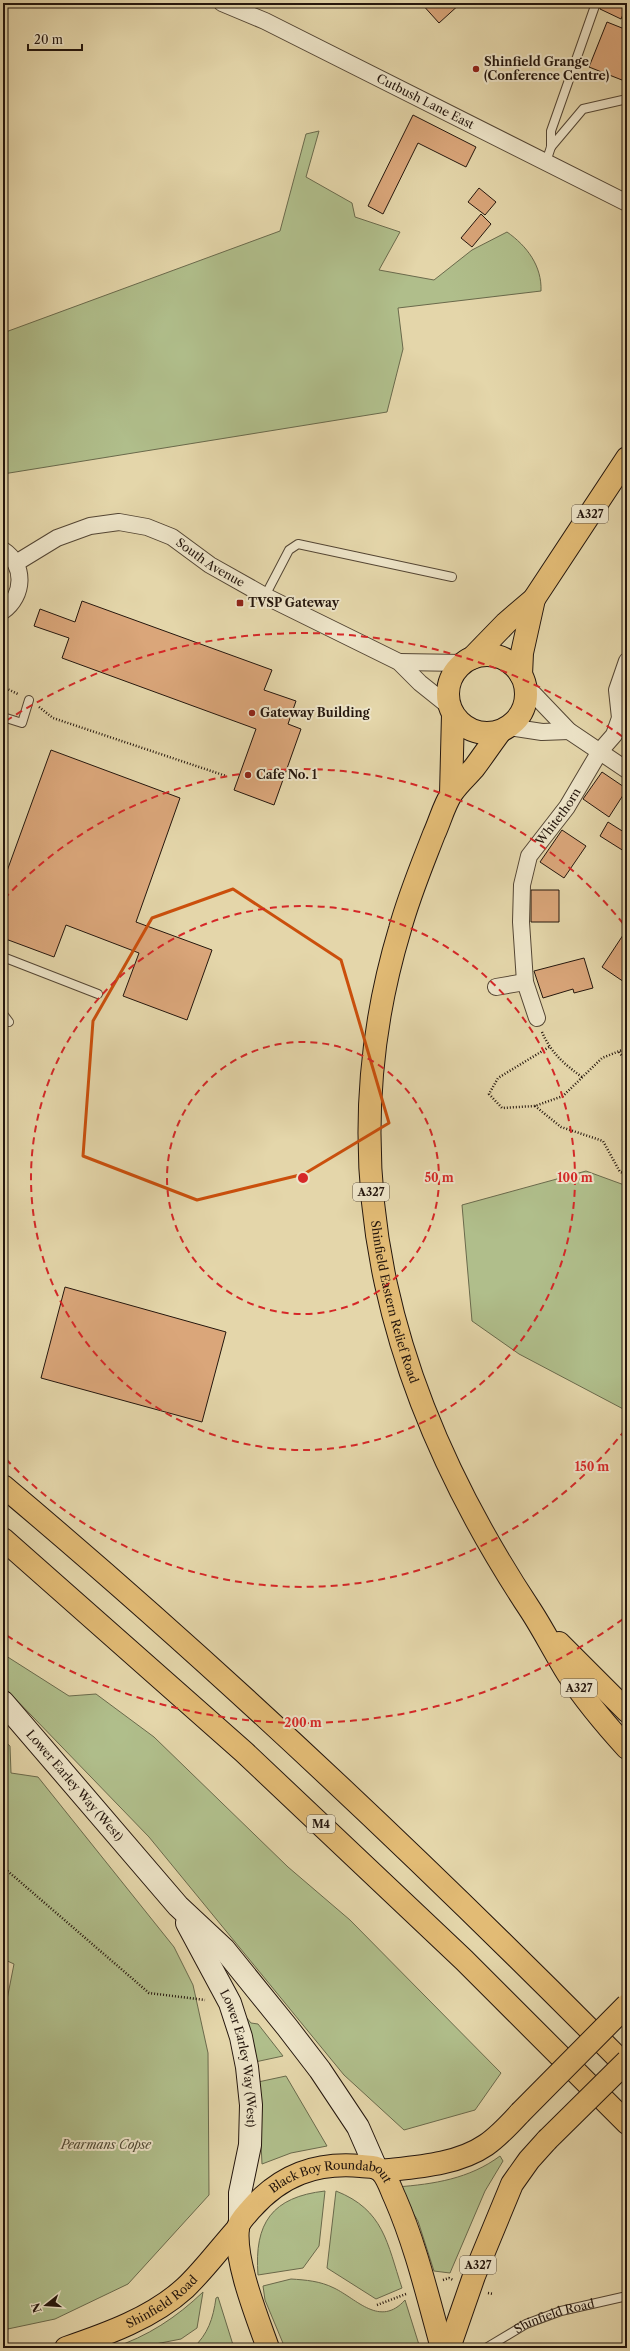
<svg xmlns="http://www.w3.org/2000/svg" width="630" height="2351" font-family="'Libre Caslon Text',serif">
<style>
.green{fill:#b0be8b;stroke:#6a6a4c}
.building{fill:#daa67a;stroke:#24160d}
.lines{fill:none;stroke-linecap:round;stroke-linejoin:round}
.service-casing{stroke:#544634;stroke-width:10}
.minor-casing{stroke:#544634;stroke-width:18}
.secondary-casing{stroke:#24160d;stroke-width:24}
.primary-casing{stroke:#24160d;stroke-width:24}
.motorway-casing{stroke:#24160d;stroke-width:24}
.path{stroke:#24160d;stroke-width:2.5;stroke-dasharray:1 2;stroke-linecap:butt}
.service{stroke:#ede4c8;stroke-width:8}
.minor{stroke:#ede4c8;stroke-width:16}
.secondary{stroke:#ede4c8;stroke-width:22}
.primary{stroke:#e2bb75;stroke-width:22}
.motorway{stroke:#e2bb75;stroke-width:22}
.primary-bridge-casing{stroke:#24160d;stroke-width:24;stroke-linecap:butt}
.primary-bridge{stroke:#e2bb75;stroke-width:22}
.marked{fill:none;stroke:#cb4f0c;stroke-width:3;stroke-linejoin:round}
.ring{fill:none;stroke:#d62828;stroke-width:2;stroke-dasharray:7 5}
.poi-dot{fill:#8f2418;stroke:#ede4c8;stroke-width:1.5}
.labels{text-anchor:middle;stroke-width:4;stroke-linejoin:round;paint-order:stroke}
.shield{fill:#ede4c8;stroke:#605445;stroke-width:1}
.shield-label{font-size:11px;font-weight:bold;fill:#24160d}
.poi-label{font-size:12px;font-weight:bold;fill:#24160d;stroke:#ede4c8;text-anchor:start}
.street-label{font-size:12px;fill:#24160d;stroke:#ede4c8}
.park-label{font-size:12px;font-style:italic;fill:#4e4833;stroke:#ede4c8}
.centre{fill:#d62828;stroke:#ede4c8;stroke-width:2}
.ring-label{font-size:12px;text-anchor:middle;font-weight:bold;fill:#d62828;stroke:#ede4c8;stroke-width:4;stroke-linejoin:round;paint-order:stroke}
</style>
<rect width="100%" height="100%" fill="#e4d6aa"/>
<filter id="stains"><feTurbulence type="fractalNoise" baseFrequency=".005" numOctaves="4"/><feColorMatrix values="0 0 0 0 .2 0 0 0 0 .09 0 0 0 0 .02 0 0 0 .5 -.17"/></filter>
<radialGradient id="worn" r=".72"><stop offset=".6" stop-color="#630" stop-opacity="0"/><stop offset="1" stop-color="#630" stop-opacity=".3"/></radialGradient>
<path class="green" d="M319,131L306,177L352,203L355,217L400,232L379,270L434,280L472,250L507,232C527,246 542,266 541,291L398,308L403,349L387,412L3,474V333L280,231L306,134Z
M586,1171L627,1186V1411L519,1354L472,1321L462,1205Z
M3,1654L69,1696L96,1694L154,1737L288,1867L350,1920L501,2073L475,2110L404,2130L344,2075L149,1837L3,1686Z
M3,1740L10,1746L11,1773L38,1777L174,1947L193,1985L208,2053L209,2195L128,2284L55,2319L3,2330V2020L14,1964L3,1959Z
M229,1986L241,2001V2011L251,2023L258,2024L283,2056L255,2062Z
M286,2076L327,2146L291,2153L262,2164L258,2082Z
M500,2156L503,2161L485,2191L450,2273L434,2271L418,2221L397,2187C434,2184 469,2179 500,2156Z
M325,2191L319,2246L303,2268L258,2275C254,2223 272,2197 325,2191Z
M336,2191C384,2210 387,2243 402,2288L376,2299L327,2268Z
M291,2279C306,2280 320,2281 334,2288C357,2299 380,2328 405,2300L420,2348H285L265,2300L263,2286Z
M203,2292L197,2328L181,2339L135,2348H112C147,2337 177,2317 203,2292Z
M218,2297L234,2348H193C208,2334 213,2319 216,2298Z"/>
<path class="building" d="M421,3H461L439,23Z
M601,3H627V6L621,19L600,9Z
M607,22L627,30V82L589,67Z
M413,115L476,147L466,167L418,143L383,214L368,206Z
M479,188L496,202L485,215L468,202Z
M481,214L491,224L472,247L461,238Z
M82,601L272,670L264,690L296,701L288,724L301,729L274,805L234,790L256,729L62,658L69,638L34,626L40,609L75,622Z
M51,750L180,798L136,922L212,950L187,1020L123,996L139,953L66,925L54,957L3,938V882Z
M602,772L627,789L609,817L583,799Z
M608,822L627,834V853L600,836Z
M562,830L586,846L564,878L540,862Z
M531,890H559V922H531Z
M627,929V984L602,967Z
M584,958L593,988L574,993L573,989L543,998L534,971Z
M65,1287L226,1332L202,1422L41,1378Z"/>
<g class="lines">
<defs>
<g id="service">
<path d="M551,147L583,109L627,99"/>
<path d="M546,162L551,147V131L596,3"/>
<path d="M265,596L289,550L298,544L452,577"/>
<path d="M3,717L22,723L29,700"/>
<path d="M3,957L98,994"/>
<path d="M3,1014L9,1022"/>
<path id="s1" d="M486,2348L526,2324L561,2311L627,2296"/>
</g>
<g id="minor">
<path id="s2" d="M222,3L265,21L627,203"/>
<path d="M3,550C26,565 24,596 3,611"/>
<path id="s3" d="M16,563L57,538L90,526L119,522L147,527L172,537L210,565L265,596L399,662L420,683L450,707"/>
<path d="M399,662L463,663"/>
<path d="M526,686L569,731L627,770"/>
<path d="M509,727L542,732L569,731"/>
<path d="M496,987L525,982"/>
<path id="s4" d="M537,1018L525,982L521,922L522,885L529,856L567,807L600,751L614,735L620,718L617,690L627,661"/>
</g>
<g id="secondary">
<path id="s5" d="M3,1702L178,1906L224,1949L287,2027L320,2070L358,2127L376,2168"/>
<path id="s6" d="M187,1923L230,2003L241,2037L247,2067L251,2105L250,2145L240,2193V2222"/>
</g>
<g id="primary">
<circle cx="487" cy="694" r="39"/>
<path d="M472,658L506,623L534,599L627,458"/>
<path d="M521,675L522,653L534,599"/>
<path id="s7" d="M500,732C491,744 483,756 474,768C467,776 458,784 452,793C444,805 440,821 434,834C422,865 409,896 400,929C326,1175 393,1403 531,1611C544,1631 555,1653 568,1674C585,1700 606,1725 627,1748"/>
<path d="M451,794L453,714"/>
<path d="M559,1643L627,1711"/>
<path d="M381,2171C415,2167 457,2165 486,2145C499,2136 509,2125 520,2113"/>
<path id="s8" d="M66,2348C107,2334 152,2318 185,2288C204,2270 220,2248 238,2228"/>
<path id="s9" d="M268,2348C257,2317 234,2260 238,2228C239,2221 247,2214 251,2209C281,2175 316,2162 361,2166C368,2167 377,2166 381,2171C388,2178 391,2190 395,2198C416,2246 428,2298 442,2348"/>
<path d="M449,2348L474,2276L512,2184L529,2160L547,2140"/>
</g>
<path id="motorway" d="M3,1486C221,1669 427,1865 627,2067
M3,1539L244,1752L464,1960L627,2123"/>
</defs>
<use href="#service" class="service-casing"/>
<use href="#minor" class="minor-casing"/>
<use href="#secondary" class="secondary-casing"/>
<use href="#primary" class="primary-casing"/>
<use href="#motorway" class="motorway-casing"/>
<path class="path" d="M3,687L18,694
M39,707L53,718L226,776
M542,1032C551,1053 564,1064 582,1077
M549,1047L498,1078L489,1094L502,1108L535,1106L563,1096L602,1058L627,1048
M619,1052L627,1062
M535,1106L561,1127L603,1141L620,1172L627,1174
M3,1867L149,1993L205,2000
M443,2280L449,2278L453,2280
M488,2293L493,2294
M377,2305L406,2294"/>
<use href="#service" class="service"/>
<use href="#minor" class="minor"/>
<use href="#secondary" class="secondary"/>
<use href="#primary" class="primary"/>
<use href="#motorway" class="motorway"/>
<defs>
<path id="primary-bridge" d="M520,2113L627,2005
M547,2140L627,2061"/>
</defs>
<use href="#primary-bridge" class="primary-bridge-casing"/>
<use href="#primary-bridge" class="primary-bridge"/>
</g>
<path class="marked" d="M233,889L341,960L389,1123L304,1174L197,1200L83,1156L93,1021L152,918Z"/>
<g class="ring">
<circle cx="303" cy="1178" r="136"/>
<circle cx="303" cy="1178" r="272"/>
<path d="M625 1430A409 409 0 0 1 4 1457M4 899A409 409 0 0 1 625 926"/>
<path d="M623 1619A545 545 0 0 1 6 1635M6 721A545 545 0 0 1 623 737"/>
</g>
<g class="poi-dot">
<circle cx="476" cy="69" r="4"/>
<rect x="236" y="599" width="8" height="8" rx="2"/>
<circle cx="252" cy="713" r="4"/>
<circle cx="248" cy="775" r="4"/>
</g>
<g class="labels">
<g class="shield">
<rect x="572" y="505" width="36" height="18" rx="3"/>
<rect x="353" y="1183" width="36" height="18" rx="3"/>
<rect x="561" y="1679" width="36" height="18" rx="3"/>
<rect x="307" y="1815" width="28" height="18" rx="3"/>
<rect x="460" y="2256" width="36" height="18" rx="3"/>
</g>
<g class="shield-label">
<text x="590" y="518">A327</text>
<text x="371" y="1196">A327</text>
<text x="579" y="1692">A327</text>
<text x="321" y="1828">M4</text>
<text x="478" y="2269">A327</text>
</g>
<g class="poi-label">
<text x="484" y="66">Shinfield Grange<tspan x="484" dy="14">(Conference Centre)</tspan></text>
<text x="248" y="607">TVSP Gateway</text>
<text x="260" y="717">Gateway Building</text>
<text x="256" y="779">Cafe No. 1</text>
</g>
<g class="street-label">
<text dy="4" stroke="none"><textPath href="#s2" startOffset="226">Cutbush Lane East</textPath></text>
<text dy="4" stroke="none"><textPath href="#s3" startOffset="214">South Avenue</textPath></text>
<text dy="4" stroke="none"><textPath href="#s4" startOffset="214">Whitethorn</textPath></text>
<text dy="4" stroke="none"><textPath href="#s7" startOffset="602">Shinfield Eastern Relief Road</textPath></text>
<text dy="4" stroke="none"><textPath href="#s5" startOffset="110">Lower Earley Way (West)</textPath></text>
<text dy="4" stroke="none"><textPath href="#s6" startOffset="147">Lower Earley Way (West)</textPath></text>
<text dy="4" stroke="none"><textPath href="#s9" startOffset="240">Black Boy Roundabout</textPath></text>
<text dy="4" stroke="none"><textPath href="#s8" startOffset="107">Shinfield Road</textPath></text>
<text dy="4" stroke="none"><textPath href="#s1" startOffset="76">Shinfield Road</textPath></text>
</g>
<g class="park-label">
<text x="106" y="2149">Pearmans Copse</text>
</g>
</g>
<circle cx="303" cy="1178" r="6" class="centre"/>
<g class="ring-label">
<text x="439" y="1182">50 m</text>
<text x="575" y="1182">100 m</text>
<text x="592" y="1471">150 m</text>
<text x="303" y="1727">200 m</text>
</g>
<rect width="630" height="2351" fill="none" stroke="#e4d6aa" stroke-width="16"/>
<rect x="4" y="4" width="622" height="2343" fill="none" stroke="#24160d" stroke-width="2"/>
<rect x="8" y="8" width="614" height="2335" fill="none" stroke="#24160d"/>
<g transform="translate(46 2305) rotate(253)" stroke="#ede4c8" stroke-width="3" paint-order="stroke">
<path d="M0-3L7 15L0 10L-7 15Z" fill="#24160d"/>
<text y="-6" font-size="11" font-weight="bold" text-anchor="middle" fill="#24160d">N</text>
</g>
<path d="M28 44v6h54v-6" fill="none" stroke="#24160d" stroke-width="2"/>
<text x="34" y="44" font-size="12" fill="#24160d" stroke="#ede4c8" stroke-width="3" paint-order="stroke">20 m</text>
<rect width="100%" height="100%" filter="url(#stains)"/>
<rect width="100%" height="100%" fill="url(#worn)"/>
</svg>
